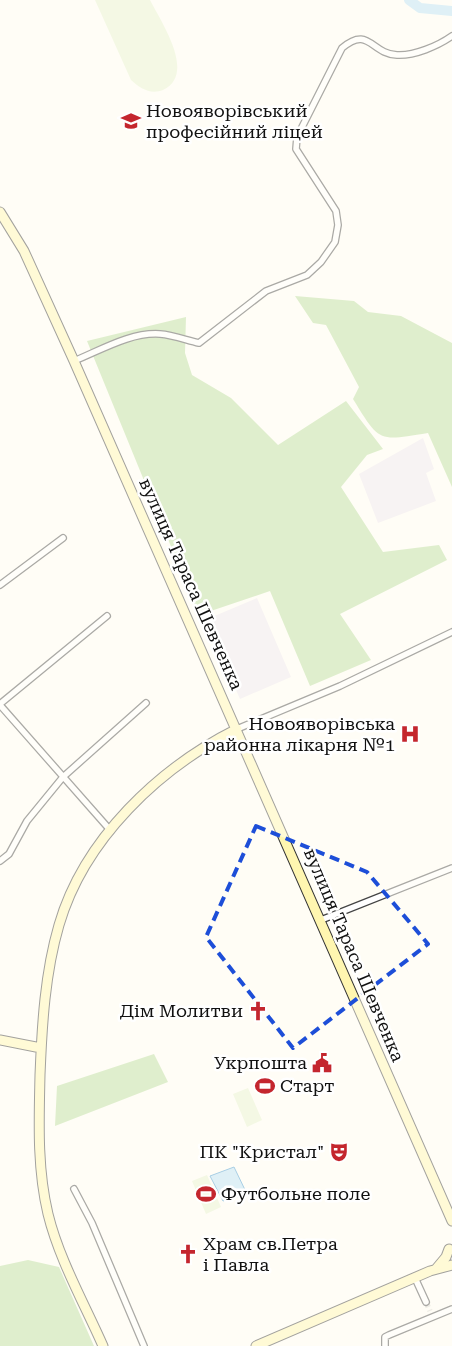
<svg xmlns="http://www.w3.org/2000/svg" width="452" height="1346" font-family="'Roboto Serif',serif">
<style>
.industrial{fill:#eee6ef}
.forest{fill:#b9dc9c}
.pitch{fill:#e6f2cf}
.water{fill:#b9e0f7;stroke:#3f96cf}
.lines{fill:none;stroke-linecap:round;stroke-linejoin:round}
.river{stroke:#b9e0f7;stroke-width:10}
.street-tunnel{stroke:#dbdad3;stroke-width:5.5;stroke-dasharray:5.5 3;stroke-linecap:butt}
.street-casing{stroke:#444;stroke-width:8}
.secondary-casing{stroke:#333;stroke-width:11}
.street{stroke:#fff;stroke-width:5.5}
.secondary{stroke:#fff6b0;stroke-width:9}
.marked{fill:none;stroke:#1d4ed8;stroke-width:4;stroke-dasharray:10 6;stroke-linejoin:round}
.labels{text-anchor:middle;stroke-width:5;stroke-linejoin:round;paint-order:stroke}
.poi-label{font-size:18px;fill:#111;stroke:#fff;text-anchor:start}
.street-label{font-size:18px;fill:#111;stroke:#fff}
</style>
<rect width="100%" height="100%" fill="#fffdf5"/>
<path class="industrial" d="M423,438L434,469L426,473L436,501L378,523L359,474Z
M257,598L291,677L240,699L205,620Z"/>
<path class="forest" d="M295,296L354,301L368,312L401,316L452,343V487L428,433C378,441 380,443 353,399L359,387L326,325L313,323Z
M186,317L185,353L192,375L231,398L278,445L346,401L383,449L367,455L341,487L383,552L439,545L447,560L340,614L371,660L310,686L270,591L199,615L87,341Z
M154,1054L168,1082L55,1126L57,1086Z
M28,1260L59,1267L94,1346H0V1266Z"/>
<path class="pitch" d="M95,0H150C161,22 197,74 163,90C150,95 140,88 131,80Z
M248,1088L262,1120L247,1127L233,1094Z
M207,1175L221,1207L206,1214L192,1181Z"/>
<path class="water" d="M234,1167L247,1194L223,1201L210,1176Z"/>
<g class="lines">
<path class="river" d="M409,0L420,8L452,11"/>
<path class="street-tunnel" d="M426,1302L430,1311"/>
<defs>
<path id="street" d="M74,361C101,350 131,332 160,334C173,335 186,340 199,343L266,291L307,275L321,262L335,242L338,225L336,211L296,149L297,137L342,48C369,25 371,54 397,55C414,56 438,46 452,36
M0,585L63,538
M0,704L107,616
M0,705L111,831
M237,729L340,686L452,632
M0,861L9,854L27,821L63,777L146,703
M321,920L452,868
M74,1189L92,1223L144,1346
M415,1278L426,1302
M385,1346V1337L389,1335L452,1309"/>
<path id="secondary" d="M0,212L24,251L74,361L452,1221
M0,1040L41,1048
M436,1269L446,1257L449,1249
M103,1346C84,1303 59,1259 48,1214C37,1168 39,1121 40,1075C42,1024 45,973 59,925C84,839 159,768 237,729
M256,1346L430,1271L452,1265"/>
</defs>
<use href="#street" class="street-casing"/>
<use href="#secondary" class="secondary-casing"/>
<use href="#street" class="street"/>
<use href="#secondary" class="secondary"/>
</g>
<path d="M0 0H452V1346H0ZM256,826L367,872L428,944L293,1048L206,937Z" fill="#fffdf5" fill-opacity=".55" fill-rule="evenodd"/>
<path class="marked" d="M256,826L367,872L428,944L293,1048L206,937Z"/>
<defs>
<symbol id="university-bare" viewBox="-9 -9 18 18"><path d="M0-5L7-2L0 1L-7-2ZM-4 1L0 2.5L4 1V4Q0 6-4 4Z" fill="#c4262e" stroke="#fff" stroke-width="2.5" paint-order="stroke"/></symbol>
<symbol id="hospital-bare" viewBox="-9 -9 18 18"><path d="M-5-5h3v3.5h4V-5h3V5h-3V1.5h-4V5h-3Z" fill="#c4262e" stroke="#fff" stroke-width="2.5" paint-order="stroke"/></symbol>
<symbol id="church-bare" viewBox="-9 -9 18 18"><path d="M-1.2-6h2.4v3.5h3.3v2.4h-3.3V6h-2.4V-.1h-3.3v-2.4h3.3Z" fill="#c4262e" stroke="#fff" stroke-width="2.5" paint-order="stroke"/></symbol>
<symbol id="civic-bare" viewBox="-9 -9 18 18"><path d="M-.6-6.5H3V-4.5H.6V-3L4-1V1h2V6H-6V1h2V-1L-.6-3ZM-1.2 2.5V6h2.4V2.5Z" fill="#c4262e" stroke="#fff" stroke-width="2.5" paint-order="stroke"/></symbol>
<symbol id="stadium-bare" viewBox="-9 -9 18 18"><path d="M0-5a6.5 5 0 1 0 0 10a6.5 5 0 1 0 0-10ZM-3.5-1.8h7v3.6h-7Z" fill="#c4262e" stroke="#fff" stroke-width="2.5" paint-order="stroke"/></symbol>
<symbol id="theatre-bare" viewBox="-9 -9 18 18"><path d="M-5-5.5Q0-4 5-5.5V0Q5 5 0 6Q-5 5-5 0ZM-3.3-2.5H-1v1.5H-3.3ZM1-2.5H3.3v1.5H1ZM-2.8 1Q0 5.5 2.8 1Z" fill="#c4262e" stroke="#fff" stroke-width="2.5" paint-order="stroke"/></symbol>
</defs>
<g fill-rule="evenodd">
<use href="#university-bare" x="117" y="107" width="28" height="28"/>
<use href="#hospital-bare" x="396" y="720" width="28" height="28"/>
<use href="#church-bare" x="244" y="997" width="28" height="28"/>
<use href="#civic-bare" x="308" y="1049" width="28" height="28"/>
<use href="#stadium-bare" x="251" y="1072" width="28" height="28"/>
<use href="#theatre-bare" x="325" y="1138" width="28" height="28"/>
<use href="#stadium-bare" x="192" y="1180" width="28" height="28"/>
<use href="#church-bare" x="174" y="1240" width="28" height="28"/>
</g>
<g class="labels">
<g class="poi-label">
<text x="146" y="117">Новояворівський<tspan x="146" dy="21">професійний ліцей</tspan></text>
<text x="395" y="730" text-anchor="end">Новояворівська<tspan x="395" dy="21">районна лікарня №1</tspan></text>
<text x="243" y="1017" text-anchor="end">Дім Молитви</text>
<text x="307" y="1069" text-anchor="end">Укрпошта</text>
<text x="280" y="1092">Старт</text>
<text x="324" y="1158" text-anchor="end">ПК "Кристал"</text>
<text x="221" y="1200">Футбольне поле</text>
<text x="203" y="1250">Храм св.Петра<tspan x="203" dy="21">і Павла</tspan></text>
</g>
<g class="street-label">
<text transform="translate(191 584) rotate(66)" y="6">вулиця Тараса Шевченка</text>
<text transform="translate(354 955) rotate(67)" y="6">вулиця Тараса Шевченка</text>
</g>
</g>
</svg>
